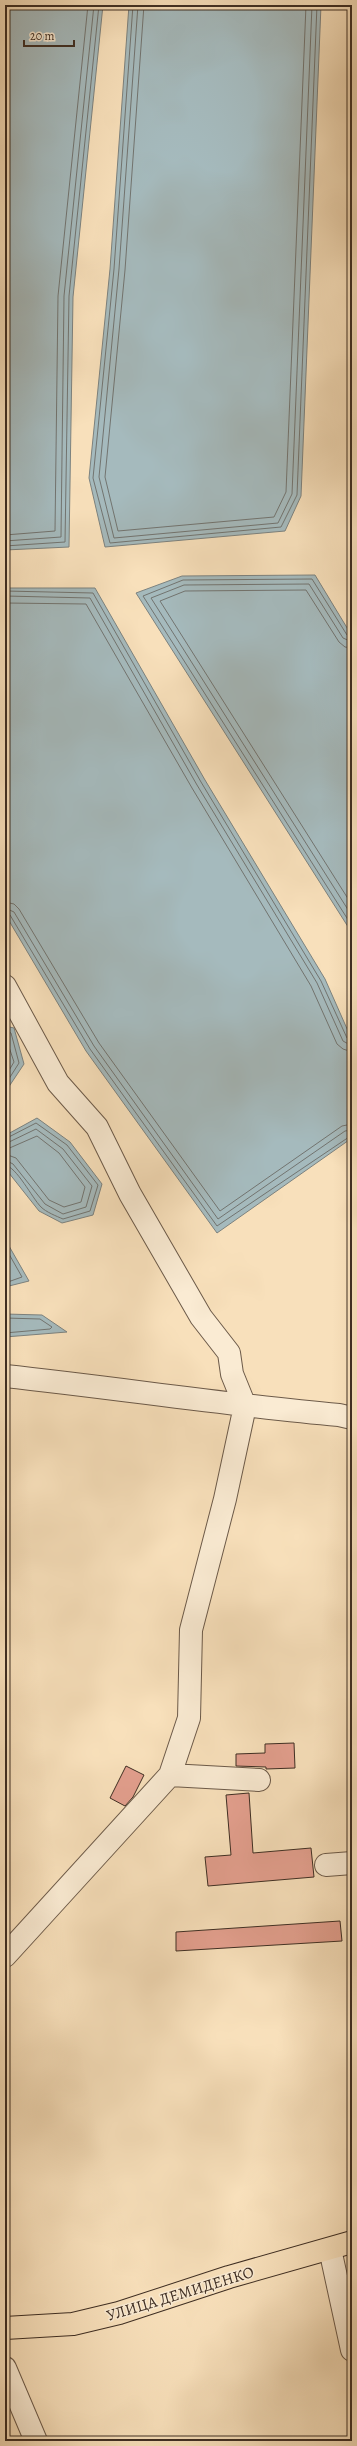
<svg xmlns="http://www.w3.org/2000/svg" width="357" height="2446" font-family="Alegreya,serif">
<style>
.water{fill:#a5babd;stroke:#7c827f}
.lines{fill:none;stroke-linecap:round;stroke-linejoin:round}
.shore{stroke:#727470;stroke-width:1}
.building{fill:#e39f8e;stroke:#3e2e23}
.minor-casing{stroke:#6c5a49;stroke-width:24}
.major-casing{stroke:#3e2e23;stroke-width:24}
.minor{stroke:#faebd3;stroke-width:22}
.major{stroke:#f8e0bb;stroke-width:22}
.labels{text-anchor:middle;stroke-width:3;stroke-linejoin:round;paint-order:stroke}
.street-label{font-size:16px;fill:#3e2e23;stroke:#faebd3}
</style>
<rect width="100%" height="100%" fill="#f8e0bb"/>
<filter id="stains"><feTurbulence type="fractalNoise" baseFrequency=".005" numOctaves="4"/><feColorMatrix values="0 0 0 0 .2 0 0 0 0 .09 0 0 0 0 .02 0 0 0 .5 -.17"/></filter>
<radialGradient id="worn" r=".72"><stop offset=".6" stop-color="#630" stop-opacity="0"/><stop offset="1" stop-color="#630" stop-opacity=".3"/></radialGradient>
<path class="water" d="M5,5H103L73,297L69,547L5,550Z
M129,5H321L301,496L285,531L105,547L89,478L110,269Z
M315,575L352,636V933L136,593L182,576Z
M5,588H95L205,780L325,979L352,1040V1138L217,1233L86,1051L5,914Z
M5,1026L14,1028L24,1064L8,1088L5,1089Z
M37,1118L70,1142L102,1184L93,1215L62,1223L39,1211L5,1168L6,1135Z
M5,1239L29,1281L5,1287Z
M5,1314L42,1315L67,1332L5,1337Z"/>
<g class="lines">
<path class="shore" d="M133,5L114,269L93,478L110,543L281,527L297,495L317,5
M138,5L119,269L99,477L114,538L278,523L292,494L312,5
M144,5L125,270L105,477L118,531L274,517L286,492L306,5
M5,535L55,531L58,296L88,5
M5,541L61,537L64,296L94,5
M5,546L65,542L69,296L99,5
M5,591L93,593L201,782L321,981L347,1038L352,1040
M5,596L90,598L197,785L317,983L343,1041L352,1046
M5,603L86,604L192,788L311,986L337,1044L343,1049L352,1052
M352,637L347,635L312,579L183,580L143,596L352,926
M352,642L343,638L309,584L184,585L151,598L352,916
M352,648L345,647L339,642L306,590L185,591L160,601L352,905
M5,902L14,904L19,909L99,1043L220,1211L342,1126L352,1124
M5,908L14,912L94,1046L218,1219L345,1131L352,1130
M5,913L10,915L90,1049L217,1226L352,1135
M5,1030L11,1033L19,1063L5,1085
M5,1035L14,1062L5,1077
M5,1139L36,1123L67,1145L98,1185L90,1211L63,1219C56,1216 46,1212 41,1207C32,1198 17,1167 5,1165
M5,1144L36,1129L63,1149L92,1186L86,1207L63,1214L45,1204L13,1164L5,1160
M5,1150L37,1136L59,1153L85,1187L81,1202L64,1207L49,1200L16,1158L5,1154
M5,1247L22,1277L5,1283
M5,1318L40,1319L52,1327L50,1329L5,1333"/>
</g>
<path class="building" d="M294,1743L295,1768L266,1769V1767L236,1766V1754L265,1753V1744Z
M126,1766L144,1775L133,1797L125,1806L110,1798Z
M249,1793L253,1853L311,1848L314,1877L208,1886L205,1857L231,1855L226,1795Z
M340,1921L342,1941L176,1951V1932Z"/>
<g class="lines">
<defs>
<path id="minor" d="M5,986L58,1083L97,1127L130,1194L201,1317L229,1353L232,1374L245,1406L225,1499L191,1630L189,1718L170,1775
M5,1376C117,1388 227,1405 339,1415L352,1418
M326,1865L352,1863
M5,1956L170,1775L259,1780
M330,2249L352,2350
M5,2368L36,2441"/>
<path id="major" d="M5,2328L73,2324L119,2313L229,2277L352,2242"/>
</defs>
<use href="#minor" class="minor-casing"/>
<use href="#major" class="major-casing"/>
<use href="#minor" class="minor"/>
<use href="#major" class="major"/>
</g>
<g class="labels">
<g class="street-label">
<text transform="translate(180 2293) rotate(-17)" y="6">УЛИЦА ДЕМИДЕНКО</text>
</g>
</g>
<rect width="357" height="2446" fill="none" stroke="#f8e0bb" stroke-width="20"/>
<rect x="6" y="6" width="345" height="2434" fill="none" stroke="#3e2e23" stroke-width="2"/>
<rect x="10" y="10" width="337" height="2426" fill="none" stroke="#3e2e23"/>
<path d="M24 40v6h50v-6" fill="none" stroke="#3e2e23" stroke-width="2"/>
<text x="30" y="40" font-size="12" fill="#3e2e23" stroke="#faebd3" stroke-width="3" paint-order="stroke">20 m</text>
<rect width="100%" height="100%" filter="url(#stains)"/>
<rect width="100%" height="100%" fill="url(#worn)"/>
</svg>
